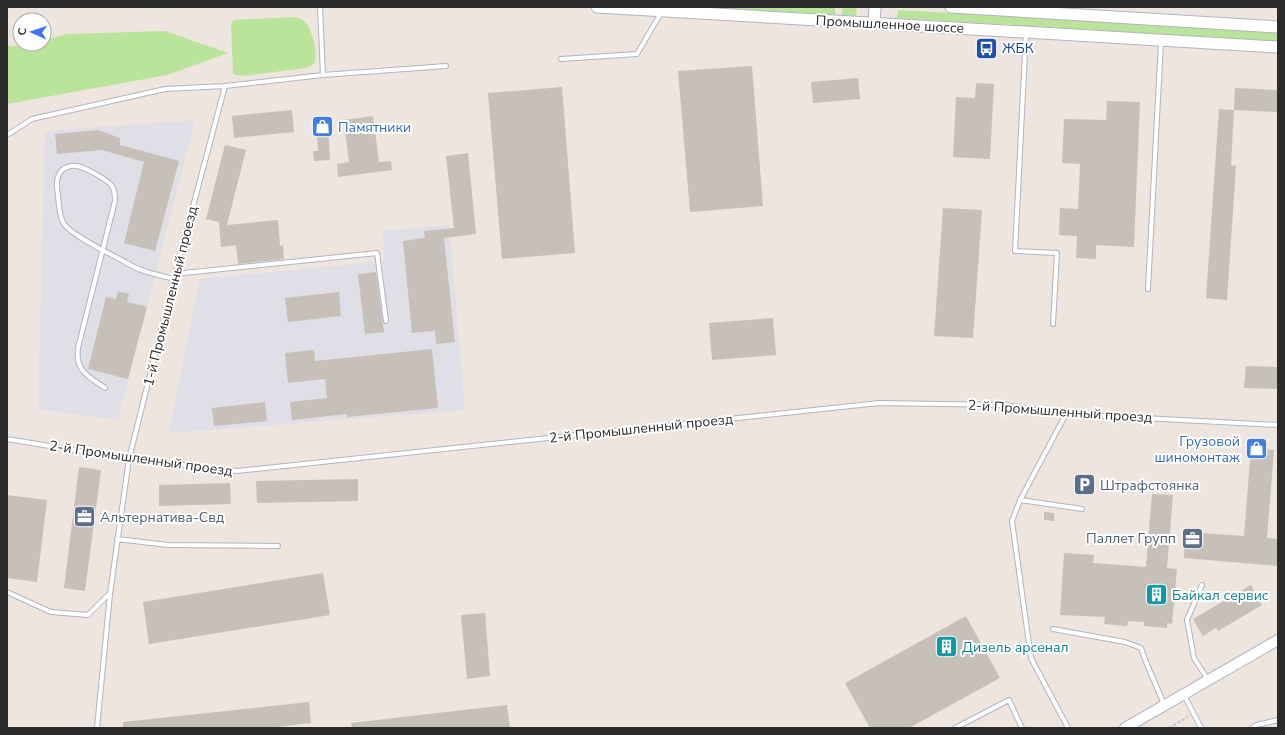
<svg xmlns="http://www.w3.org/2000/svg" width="1285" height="735" font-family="'Nunito Sans',sans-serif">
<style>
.industrial{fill:#e0dee6}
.green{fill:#b9e49a}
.building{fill:#c6c0b9}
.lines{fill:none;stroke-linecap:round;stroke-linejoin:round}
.service-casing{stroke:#b1b5bf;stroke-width:6}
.tertiary-casing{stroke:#b1b5bf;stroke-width:12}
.secondary-casing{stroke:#b1b5bf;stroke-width:13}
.path{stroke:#c4c4c4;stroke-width:2;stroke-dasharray:3 2;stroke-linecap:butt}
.service{stroke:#fff;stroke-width:4}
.tertiary{stroke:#fff;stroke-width:10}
.secondary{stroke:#fff;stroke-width:11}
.labels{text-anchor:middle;stroke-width:4;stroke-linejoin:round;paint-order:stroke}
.street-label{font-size:14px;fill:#2b2b2b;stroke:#fff}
.transit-label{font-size:14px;fill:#164399;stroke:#fff;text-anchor:start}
.shop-label{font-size:14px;fill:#366cbe;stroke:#fff;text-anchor:start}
.service-label{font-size:14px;fill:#4e5e75;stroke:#fff;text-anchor:start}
.culture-label{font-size:14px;fill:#0d838f;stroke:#fff;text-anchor:start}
</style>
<rect width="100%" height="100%" fill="#ede5de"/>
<path class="industrial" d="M195,120L118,420L38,409L45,131Z
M449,225L465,410L169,433L200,279L384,261L383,231Z"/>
<path class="green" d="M704,7H835V15Z
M842,7H857L856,16L842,15Z
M898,10L1278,32V41L897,18Z
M296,17C301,19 306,21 308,26C312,33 319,56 314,63C312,65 309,66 306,68L242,76L233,74L231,24L234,20Z
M165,31L228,53L167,75L7,104V46L44,44V40L67,34Z"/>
<path class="building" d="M752,66L763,206L690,212L678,71Z
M858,78L860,99L813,103L811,82Z
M976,83L994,84L990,159L953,157L956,97L975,98Z
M562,87L575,253L502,259L488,93Z
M1235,88L1278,90V112L1234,110Z
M1107,101L1140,102L1134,247L1096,245V259L1076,258L1077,236L1059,235L1060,208L1078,209L1080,164L1062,163L1064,119L1106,120Z
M1219,109L1234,110L1231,165L1236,166L1227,300L1206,298Z
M292,110L294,132L234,138L232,116Z
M373,116L379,162L391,161L392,170L338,177L337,164L349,162L344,120Z
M328,123L330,160L314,161L313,151H318L316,124Z
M98,130L120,138V145L179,161L155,251L124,243L144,162L102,150L57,154L55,134Z
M225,145L246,150L227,225L278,220L280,246L283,245L284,259L238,264L236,245L221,247L219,222L206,219Z
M468,153L476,234L444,238L455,342L436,344L435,331L412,333L403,241L425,238L424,231L454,228L446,156Z
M943,208L982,210L973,338L934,336Z
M376,272L384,332L365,334L358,274Z
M118,291L129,294L127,302L147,307L128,379L88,369L106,297L116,299Z
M339,292L341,316L288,322L285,298Z
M773,318L776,355L712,360L709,323Z
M432,349L438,408L347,417V414L292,420L290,402L327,398L325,379L288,383L285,353L314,350L315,361Z
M1246,366L1278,367V389L1244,388Z
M265,402L267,421L214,426L212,408Z
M1251,448L1274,450L1267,538L1278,539V566L1184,558L1185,532L1244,536Z
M79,467L101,470L85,591L64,588Z
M358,479V501L257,503L256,481Z
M230,483L231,504L159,506V485Z
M1152,494L1173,495L1167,568L1177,569L1172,624L1167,623V628L1144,626V622L1128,621L1127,626L1104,624L1105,617L1060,615L1064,553L1094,555L1093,563L1146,567Z
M7,495L47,500L37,582L7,578Z
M1044,512L1054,513V521L1044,520Z
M323,573L330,615L149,644L143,602Z
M1251,585L1262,605L1218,631L1216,628L1203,636L1193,619Z
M485,613L490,676L467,679L461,615Z
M966,616L1000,678L909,728H870L845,683Z
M309,702L311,723L268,728H123V722Z
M507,705L510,728H352L351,723Z"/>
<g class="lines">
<defs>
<path id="service" d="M320,7L323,75
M1026,33L1015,251L1057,253L1053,324
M561,59L637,54L661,13
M7,135L32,119L165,89L225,86
M175,274L377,253L386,321
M1148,289L1161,42
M105,388C88,376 75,371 78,348L115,201C115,196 115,190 112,186C108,180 84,167 77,166C71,165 66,167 62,170C55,178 57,187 58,196C59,205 59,216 64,224C72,236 113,255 127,263C141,272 158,275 174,279
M1066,414L1020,500L1012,521L1031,658L1068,728
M7,439L129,459L237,471L879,403L1004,405L1066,414L1278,425
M1020,500L1082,509
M117,539L168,545L278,546
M1202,585L1187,620L1194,658L1208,680
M7,592L51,612L88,615L109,594
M1053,629L1125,642L1141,648C1147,667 1157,686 1164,705
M1184,695L1201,728
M97,728L110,594L129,459L175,274L225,86L323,75L446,66
M955,728L1009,700L1022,728
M1252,728L1257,725L1278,720"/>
<path id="tertiary" d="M1125,728L1278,640"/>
<path id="secondary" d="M597,7L1278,47
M951,7L1278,27
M874,23L875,7"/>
</defs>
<use href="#service" class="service-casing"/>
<use href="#tertiary" class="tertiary-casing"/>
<use href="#secondary" class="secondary-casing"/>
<path class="path" d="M1169,728L1188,717"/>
<use href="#service" class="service"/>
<use href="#tertiary" class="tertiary"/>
<use href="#secondary" class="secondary"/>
</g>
<defs>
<symbol id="bus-square" viewBox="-11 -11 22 22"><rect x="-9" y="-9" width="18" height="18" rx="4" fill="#1a4fb4" stroke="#fff"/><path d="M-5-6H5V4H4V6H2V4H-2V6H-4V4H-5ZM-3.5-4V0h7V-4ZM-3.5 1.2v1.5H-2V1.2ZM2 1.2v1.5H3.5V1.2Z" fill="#fff"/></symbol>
<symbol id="shop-square" viewBox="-11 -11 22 22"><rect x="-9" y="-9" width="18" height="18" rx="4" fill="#3f7fe0" stroke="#fff"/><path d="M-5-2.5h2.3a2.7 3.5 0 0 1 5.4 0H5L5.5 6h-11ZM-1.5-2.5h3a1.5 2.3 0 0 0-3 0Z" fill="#fff"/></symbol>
<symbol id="parking-square" viewBox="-11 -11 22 22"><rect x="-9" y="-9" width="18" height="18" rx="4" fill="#5c6f8a" stroke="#fff"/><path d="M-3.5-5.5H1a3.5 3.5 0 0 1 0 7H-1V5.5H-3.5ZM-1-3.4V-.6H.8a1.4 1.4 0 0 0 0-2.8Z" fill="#fff"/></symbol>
<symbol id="office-square" viewBox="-11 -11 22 22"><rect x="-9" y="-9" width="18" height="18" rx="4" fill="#5c6f8a" stroke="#fff"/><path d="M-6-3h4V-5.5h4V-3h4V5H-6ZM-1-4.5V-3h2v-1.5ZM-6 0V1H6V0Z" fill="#fff"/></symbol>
<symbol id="building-square" viewBox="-11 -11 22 22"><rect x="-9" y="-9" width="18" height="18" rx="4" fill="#0f9aa8" stroke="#fff"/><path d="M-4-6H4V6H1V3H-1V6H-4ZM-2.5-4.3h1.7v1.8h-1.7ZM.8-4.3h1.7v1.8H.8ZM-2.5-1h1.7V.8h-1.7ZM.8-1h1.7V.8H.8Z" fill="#fff"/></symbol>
</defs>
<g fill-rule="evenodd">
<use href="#bus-square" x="974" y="36" width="25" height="25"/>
<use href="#shop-square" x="310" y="114" width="25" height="25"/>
<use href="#shop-square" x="1244" y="436" width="25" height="25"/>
<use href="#parking-square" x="1072" y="472" width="25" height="25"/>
<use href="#office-square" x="72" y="504" width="25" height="25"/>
<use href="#office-square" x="1180" y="526" width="25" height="25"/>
<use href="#building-square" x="1144" y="582" width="25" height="25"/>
<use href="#building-square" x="934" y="634" width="25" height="25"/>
</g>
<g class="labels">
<g class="street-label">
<text transform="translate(890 24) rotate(3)" y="5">Промышленное шоссе</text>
<text transform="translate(170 296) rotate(-76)" y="5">1-й Промышленный проезд</text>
<text transform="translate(1060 411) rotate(4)" y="5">2-й Промышленный проезд</text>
<text transform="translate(641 428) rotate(-6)" y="5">2-й Промышленный проезд</text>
<text transform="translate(141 458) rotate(8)" y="5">2-й Промышленный проезд</text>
</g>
<g class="transit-label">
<text x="1002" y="53">ЖБК</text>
</g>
<g class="shop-label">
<text x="338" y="132">Памятники</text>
<text x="1240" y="446" text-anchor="end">Грузовой<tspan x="1240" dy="16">шиномонтаж</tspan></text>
</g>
<g class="service-label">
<text x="1100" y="490">Штрафстоянка</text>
<text x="100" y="522">Альтернатива-Свд</text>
<text x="1176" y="543" text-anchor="end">Паллет Групп</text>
</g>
<g class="culture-label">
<text x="1172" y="600">Байкал сервис</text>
<text x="962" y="652">Дизель арсенал</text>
</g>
</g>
<rect width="1285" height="735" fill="none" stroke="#2b2b2b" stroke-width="16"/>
<g transform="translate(32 32) rotate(273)"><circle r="19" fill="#ffffff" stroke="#aaaaaa"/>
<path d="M0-3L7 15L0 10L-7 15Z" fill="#3d71fa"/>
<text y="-6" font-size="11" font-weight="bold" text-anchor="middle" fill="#2b2b2b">С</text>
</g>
</svg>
